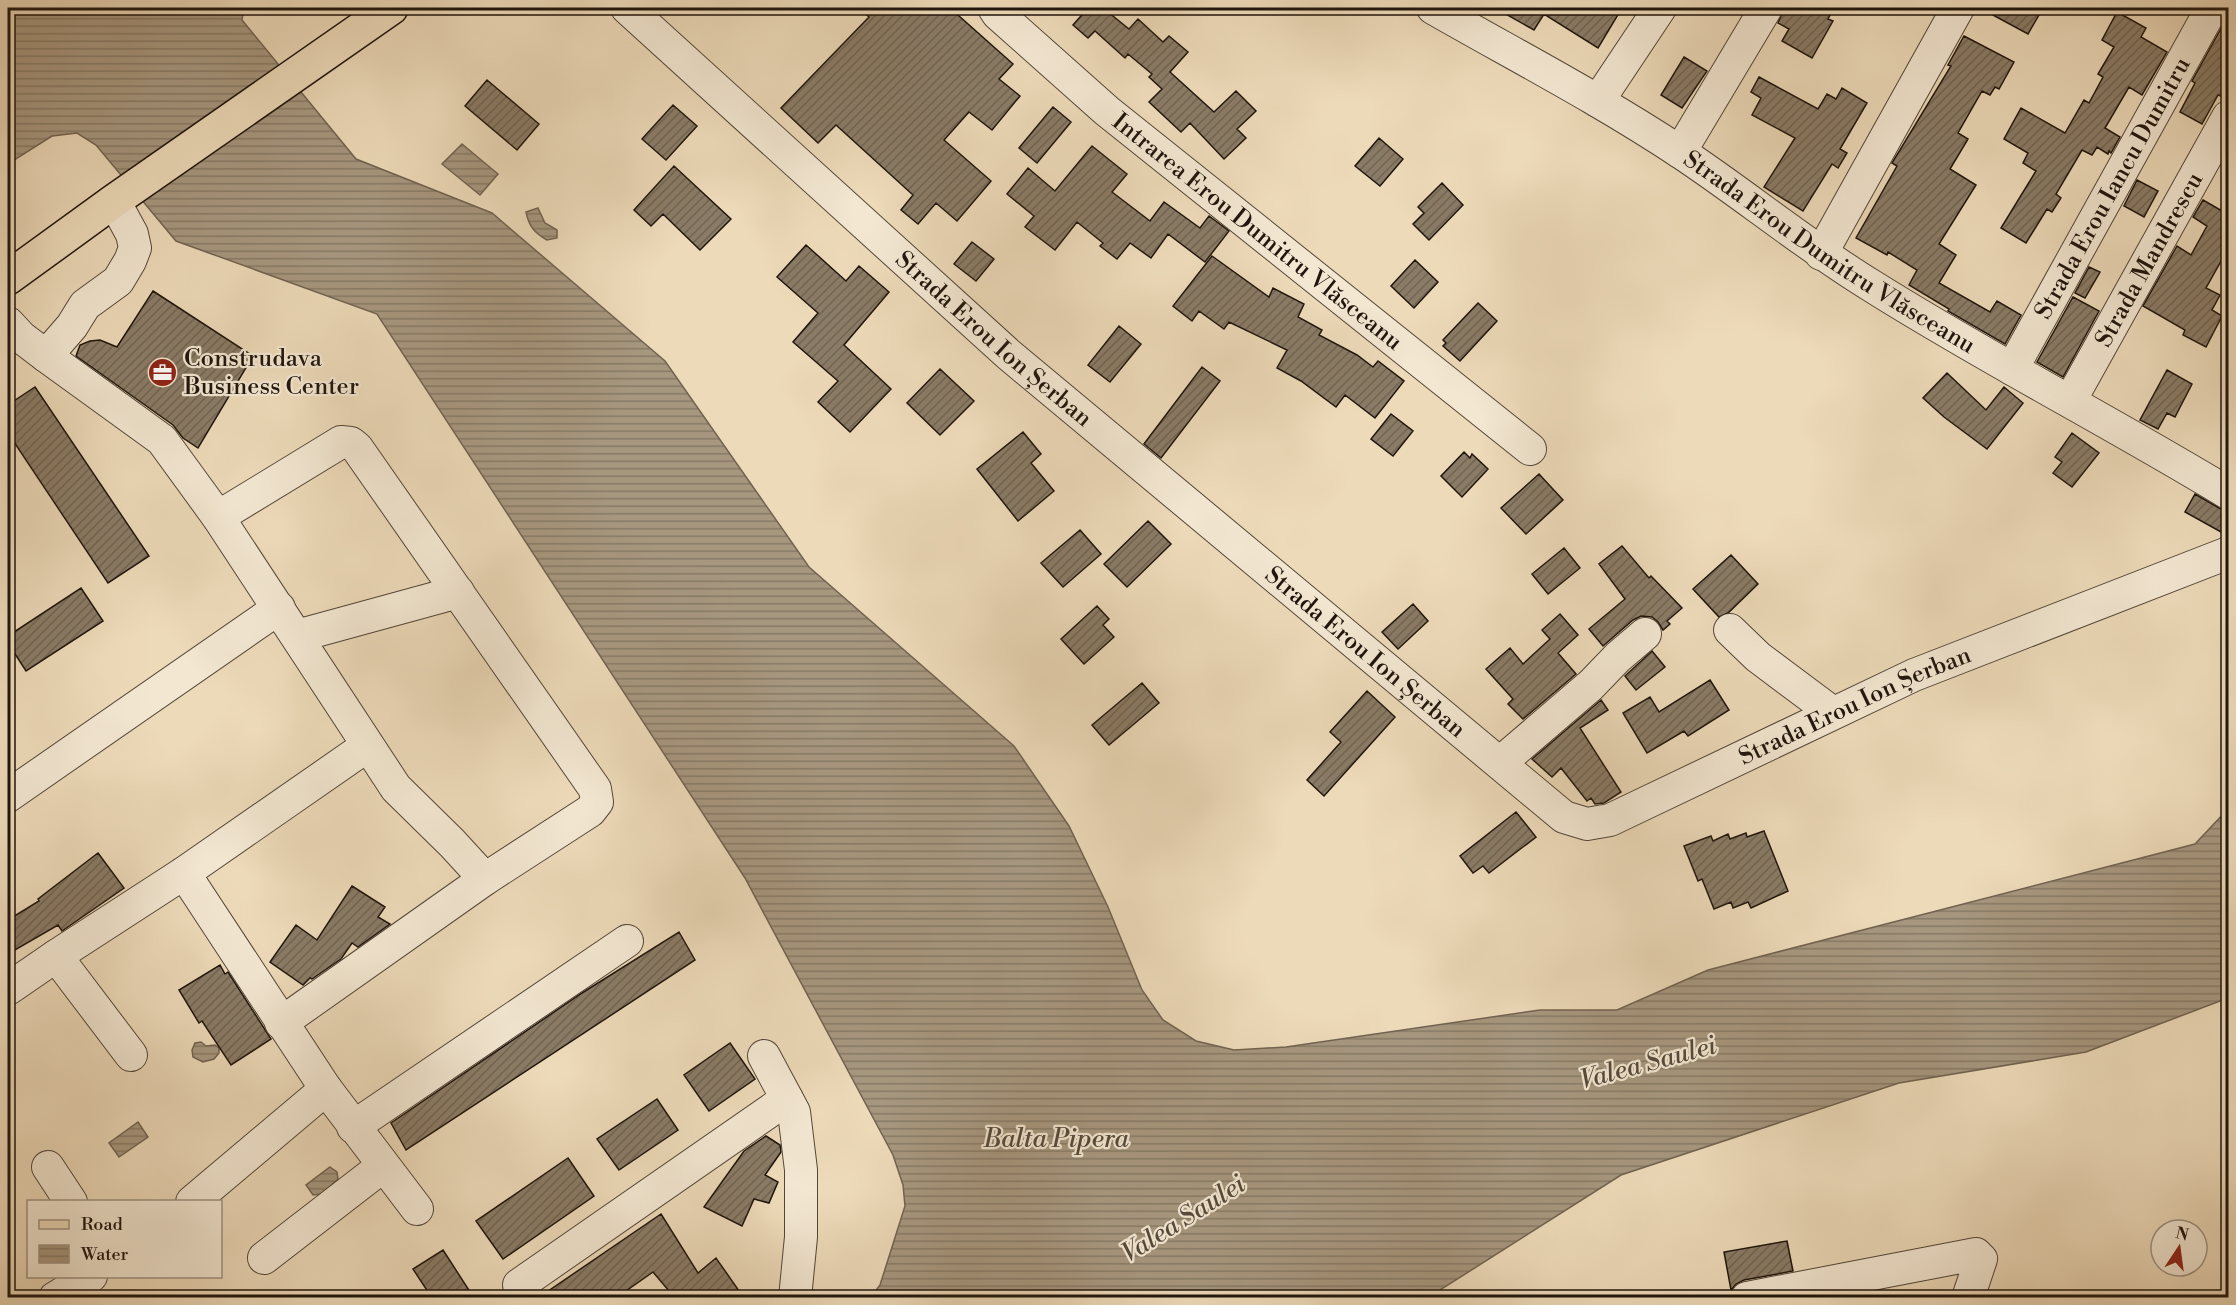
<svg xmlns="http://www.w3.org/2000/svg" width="2236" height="1305" font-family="'Libre Bodoni',serif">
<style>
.water{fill:url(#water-rules);stroke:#716351;stroke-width:1.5}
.building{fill:url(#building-hatch);stroke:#1f150d;stroke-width:1.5}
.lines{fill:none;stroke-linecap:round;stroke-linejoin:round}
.minor-casing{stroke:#524638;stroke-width:34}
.major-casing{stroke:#1f150d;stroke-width:36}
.minor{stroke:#f3e7d2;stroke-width:32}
.major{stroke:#eddab9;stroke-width:33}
.labels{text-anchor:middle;stroke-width:4.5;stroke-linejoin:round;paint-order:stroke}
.street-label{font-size:24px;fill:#1f150d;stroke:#f3e7d2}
.poi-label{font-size:24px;fill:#1f150d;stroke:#f3e7d2;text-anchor:start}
.water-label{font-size:26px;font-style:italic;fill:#55493b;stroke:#f3e7d2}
</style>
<defs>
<pattern id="water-rules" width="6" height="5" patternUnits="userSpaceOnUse" patternTransform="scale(1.5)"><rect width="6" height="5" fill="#a7977f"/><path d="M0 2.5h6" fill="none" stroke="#877a66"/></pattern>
<pattern id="building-hatch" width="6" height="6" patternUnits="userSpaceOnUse" patternTransform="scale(1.5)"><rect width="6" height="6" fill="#8a7b66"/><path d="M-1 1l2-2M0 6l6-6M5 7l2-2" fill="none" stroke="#706452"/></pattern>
</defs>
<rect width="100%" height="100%" fill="#eddab9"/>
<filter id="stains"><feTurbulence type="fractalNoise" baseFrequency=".00333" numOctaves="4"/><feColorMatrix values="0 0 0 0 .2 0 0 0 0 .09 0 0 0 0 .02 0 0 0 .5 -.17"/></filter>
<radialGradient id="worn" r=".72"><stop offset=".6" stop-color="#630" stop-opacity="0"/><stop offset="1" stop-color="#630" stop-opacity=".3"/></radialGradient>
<path class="water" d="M8,8H244L242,20L356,159L492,213L665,361L809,567L1014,746L1069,826L1108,907L1142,990L1163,1020L1196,1041L1234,1050L1286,1047L1540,1010H1617L1708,970L2195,844L2228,809V998L2086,1052L1899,1083L1621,1175L1429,1297H871L880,1285L905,1206L903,1185L893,1155L745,878L377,314L176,241L96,145L77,133L52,136L8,164Z
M462,144L498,174L480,195L442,164Z
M538,208L545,223L557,230V238L547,240C535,233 529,227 526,212Z
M201,1042L206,1046L215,1045L219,1048V1053L214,1059L203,1062L193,1057L192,1050L195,1043Z
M138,1122L148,1137L119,1157L109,1143Z
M330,1167L337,1172L338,1179L322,1194L313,1195L306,1185Z"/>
<path class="building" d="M859,8H950L1013,64L999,79L1020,96L992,130L969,112L944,140L991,181L957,221L936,203L918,224L901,210L913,195L836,125L818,143L781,108L869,17Z
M1088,8H1103L1129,29L1138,19L1163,42L1169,36L1188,52L1170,72L1214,112L1236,91L1256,111L1237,129L1246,138L1224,159L1190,123L1181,132L1149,102L1162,89L1149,77L1152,74L1128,54L1125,58L1095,31L1088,38L1073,25Z
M1495,8H1622L1598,48L1544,14L1534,30Z
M1784,8H1834L1828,19L1833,21L1812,58L1782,41L1789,29L1778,23Z
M1980,8H2043L2028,34Z
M2117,12L2146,28L2141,37L2167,52L2142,95L2129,87L2105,128L2120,137L2111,153L2109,151L2108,154L2097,147L2092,155L2082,150L2056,194L2061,198L2052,212L2047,209L2026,243L2001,228L2036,171L2023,163L2028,153L2004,139L2021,108L2065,133L2084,100L2089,103L2103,77L2098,74L2114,47L2102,40Z
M2229,14V99L2218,95L2202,124L2180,112L2195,83L2192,81Z
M1964,36L2014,62L1999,89L1995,87L1990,95L1982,91L1958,133L1968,139L1950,169L1976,185L1939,244L1956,255L1939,283L1990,312L1997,301L2021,315L2005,344L1948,311L1949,309L1909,285L1917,270L1888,252L1887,255L1856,238L1897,166L1892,163L1951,66L1948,65Z
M1684,57L1707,71L1682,108L1661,95Z
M1759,77L1818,109L1827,94L1836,99L1842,88L1867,103L1840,149L1847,153L1838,168L1832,164L1803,211L1764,187L1795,138L1752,115L1761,98L1751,92Z
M487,80L539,124L517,150L465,106Z
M673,105L697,126L666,160L642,139Z
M1053,107L1071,122L1037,163L1019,148Z
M1379,138L1403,159L1380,186L1355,166Z
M1092,146L1127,174L1112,192L1150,221L1164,202L1200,228L1209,216L1229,231L1205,262L1168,234L1151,258L1130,243L1117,259L1100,246L1103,243L1077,222L1055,250L1025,227L1034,216L1007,194L1028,168L1055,191Z
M674,166L731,219L700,250L663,214L651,226L634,210Z
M2137,180L2158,191L2144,217L2124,206Z
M1442,183L1463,205L1429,240L1413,224L1424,213L1418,207Z
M2203,200L2229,215V247L2206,288L2220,295L2212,310L2222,316L2206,347L2183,335L2185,330L2143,306L2177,246L2191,255L2207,226L2193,217Z
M972,242L994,259L976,281L954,264Z
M806,245L846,281L859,266L889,292L844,345L891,389L850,432L818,402L838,381L793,342L818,313L777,277Z
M1212,256L1269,297L1273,288L1304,304L1298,317L1322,330L1319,335L1357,355L1373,367L1378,361L1404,381L1375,418L1345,395L1336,407L1301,381L1277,368L1287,350L1229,322L1224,329L1199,311L1192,321L1173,306Z
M1415,260L1438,282L1414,308L1391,286Z
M2089,267L2100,272L2085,298L2075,293Z
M153,291L253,356L198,448L183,438L173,425L76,356L80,345L90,341L100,340L117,347Z
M2073,297L2099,311L2063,377L2037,362Z
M1478,303L1497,321L1460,361L1443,346L1446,343L1443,340Z
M1119,326L1141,344L1110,382L1088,365Z
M1202,367L1220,381L1161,458L1144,444Z
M940,369L974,401L940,435L907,403Z
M2167,370L2192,384L2175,417L2167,413L2158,429L2140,420Z
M1947,373L1986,410L2004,387L2023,403L1987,449L1944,417L1923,398Z
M35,387L149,556L108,583L8,433V405Z
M1391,414L1413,431L1393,456L1371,439Z
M1023,432L1041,454L1031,463L1054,491L1018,521L977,469Z
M2072,433L2099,453L2072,487L2053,473L2062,462L2055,457Z
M1464,452L1470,458L1472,454L1488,469L1462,497L1441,476Z
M1539,474L1563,500L1526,534L1501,508Z
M2195,494L2219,508L2229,511V520L2221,532L2185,512Z
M1148,521L1171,544L1127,587L1104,564Z
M1080,530L1101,554L1063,587L1041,563Z
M1622,546L1649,578L1651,576L1682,608L1667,621L1670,624L1663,630L1658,622L1652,617L1641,616L1633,620L1603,646L1589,629L1625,599L1599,564Z
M1564,548L1580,568L1548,594L1532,574Z
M1731,555L1758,584L1728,613L1719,617L1693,589Z
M81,588L103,621L26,671L8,643V636Z
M1413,604L1428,621L1398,649L1382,632Z
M1097,606L1109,619L1103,625L1114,637L1084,664L1061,639Z
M1560,614L1578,635L1558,653L1576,674L1523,719L1508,704L1513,699L1486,669L1510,648L1523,664L1550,639L1542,630Z
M1652,651L1665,667L1636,690L1625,676Z
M1710,680L1729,710L1688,736L1684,731L1647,753L1623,713L1650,697L1659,712Z
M1142,683L1159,703L1109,745L1092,725Z
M1367,691L1395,717L1324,796L1307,780L1341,742L1330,732Z
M1601,700L1608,710L1580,728L1621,792L1604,803L1595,804L1591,798L1587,801L1561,768L1552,777L1532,759Z
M1516,812L1536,837L1489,873L1483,866L1473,873L1460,856Z
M1764,831L1788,891L1751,908L1748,902L1733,908L1731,902L1714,909L1702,879L1698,881L1684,846L1711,836L1713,841L1728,834L1730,839L1746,833L1747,837Z
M98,853L124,888L62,931L58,925L8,954V920L39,901L38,899Z
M352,886L385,907L378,917L390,924L358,947L352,943L341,959L312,979L310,978L303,985L270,962L296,925L317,940Z
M679,932L695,960L406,1150L391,1123L582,993Z
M220,965L225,974L228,972L271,1039L231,1065L202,1021L199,1023L179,990Z
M730,1043L755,1079L709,1111L684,1075Z
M657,1099L678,1130L619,1170L597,1139Z
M766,1136L780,1145L781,1152L765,1175L778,1182L769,1203L754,1199L742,1226L704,1207L744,1151Z
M568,1158L594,1196L503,1259L476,1221Z
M661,1214L698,1273L716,1258L744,1298H675L653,1272L616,1298H538Z
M1787,1241L1793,1271L1744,1280L1736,1284L1731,1290L1724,1252Z
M443,1250L474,1298H432L413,1269Z"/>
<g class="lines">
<defs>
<g id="minor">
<path id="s1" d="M627,8L1008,354L1564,817L1587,824L1610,820L1914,675L2228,553"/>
<path id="s2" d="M994,8L998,14L1107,111L1530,449"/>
<path id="s3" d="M1433,8C1515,55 1600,99 1680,152C1745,195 1805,245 1872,286C1988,359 2111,422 2228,493"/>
<path d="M1598,101L1660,8"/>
<path d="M1680,152L1766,8"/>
<path d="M1821,254L1958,8"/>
<path d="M8,323L21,337L46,356L72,326L85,305L118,281L130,261L135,248L132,234L114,201"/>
<path d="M46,356L162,440L218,517L396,788L452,843L485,879"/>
<path id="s4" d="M2012,369L2212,8"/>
<path id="s5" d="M2070,401L2228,117"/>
<path d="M218,517L341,442L351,443L357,448L595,789L597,802L590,811L485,879L281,1023"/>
<path d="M1730,630L1758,657L1833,713"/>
<path d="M297,636L458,592"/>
<path d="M1500,763L1591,685L1618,657L1645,634"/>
<path d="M8,796L279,608"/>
<path d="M184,873L326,1089L417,1209"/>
<path d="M56,956L131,1055"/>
<path d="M8,989L56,956L184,873L367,746"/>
<path d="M764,1056L794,1112L801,1170V1237L795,1298"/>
<path d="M353,1127L627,941"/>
<path d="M48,1167L71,1202"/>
<path d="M192,1202L326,1089"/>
<path d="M264,1258L383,1166"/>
<path d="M519,1285L787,1099"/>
<path d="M55,1298L91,1276"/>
<path d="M1747,1298L1976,1254L1981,1259L1968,1298"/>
</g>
<path id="major" d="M8,278L114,201L391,8"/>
</defs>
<use href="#minor" class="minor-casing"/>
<use href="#major" class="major-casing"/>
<use href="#minor" class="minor"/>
<use href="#major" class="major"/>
</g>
<defs>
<symbol id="office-disc" viewBox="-11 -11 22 22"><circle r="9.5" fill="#8f2418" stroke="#f3e7d2"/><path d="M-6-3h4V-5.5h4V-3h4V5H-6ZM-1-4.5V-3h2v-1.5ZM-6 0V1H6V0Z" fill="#fff"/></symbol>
</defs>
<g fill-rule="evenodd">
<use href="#office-disc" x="146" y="356" width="33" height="33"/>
</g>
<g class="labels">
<g class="street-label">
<text dy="8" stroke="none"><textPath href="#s4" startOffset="207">Strada Erou Iancu Dumitru</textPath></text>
<text dy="8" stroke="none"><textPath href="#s2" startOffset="346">Intrarea Erou Dumitru Vlăsceanu</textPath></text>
<text dy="8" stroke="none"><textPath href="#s3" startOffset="466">Strada Erou Dumitru Vlăsceanu</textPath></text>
<text dy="8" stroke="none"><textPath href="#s5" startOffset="162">Strada Mandrescu</textPath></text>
<text dy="8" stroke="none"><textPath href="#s1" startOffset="494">Strada Erou Ion Șerban</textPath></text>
<text dy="8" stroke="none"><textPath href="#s1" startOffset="980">Strada Erou Ion Șerban</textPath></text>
<text dy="8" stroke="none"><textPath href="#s1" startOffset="1556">Strada Erou Ion Șerban</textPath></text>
</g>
<g class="poi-label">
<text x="184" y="366">Construdava<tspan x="184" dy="28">Business Center</tspan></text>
</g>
<g class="water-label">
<text transform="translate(1648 1062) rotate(-15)" y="9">Valea Saulei</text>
<text x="1056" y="1147">Balta Pipera</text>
<text transform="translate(1183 1218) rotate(-32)" y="9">Valea Saulei</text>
</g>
</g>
<rect width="2236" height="1305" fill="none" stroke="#eddab9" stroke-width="30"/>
<rect x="9" y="9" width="2218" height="1287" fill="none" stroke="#1f150d" stroke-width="3"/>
<rect x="15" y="15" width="2206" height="1275" fill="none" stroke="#1f150d" stroke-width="1.5"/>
<rect x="27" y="1200" width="195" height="78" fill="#f3e7d2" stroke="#9e9383" stroke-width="1.5"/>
<rect x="39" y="1220" width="30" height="9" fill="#eddab9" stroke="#9e9383" stroke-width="1.5"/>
<text x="81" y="1230" font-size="18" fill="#1f150d">Road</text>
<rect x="39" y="1245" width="30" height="18" fill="url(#water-rules)" stroke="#9e9383" stroke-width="1.5"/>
<text x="81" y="1260" font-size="18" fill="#1f150d">Water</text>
<g transform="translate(2179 1248) rotate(13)"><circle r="28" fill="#f3e7d2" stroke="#9e9383" stroke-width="1.5"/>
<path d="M0-4.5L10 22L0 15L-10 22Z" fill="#8f2418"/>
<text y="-9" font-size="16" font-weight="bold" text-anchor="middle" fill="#1f150d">N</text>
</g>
<rect width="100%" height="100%" filter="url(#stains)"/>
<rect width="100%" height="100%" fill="url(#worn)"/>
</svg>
